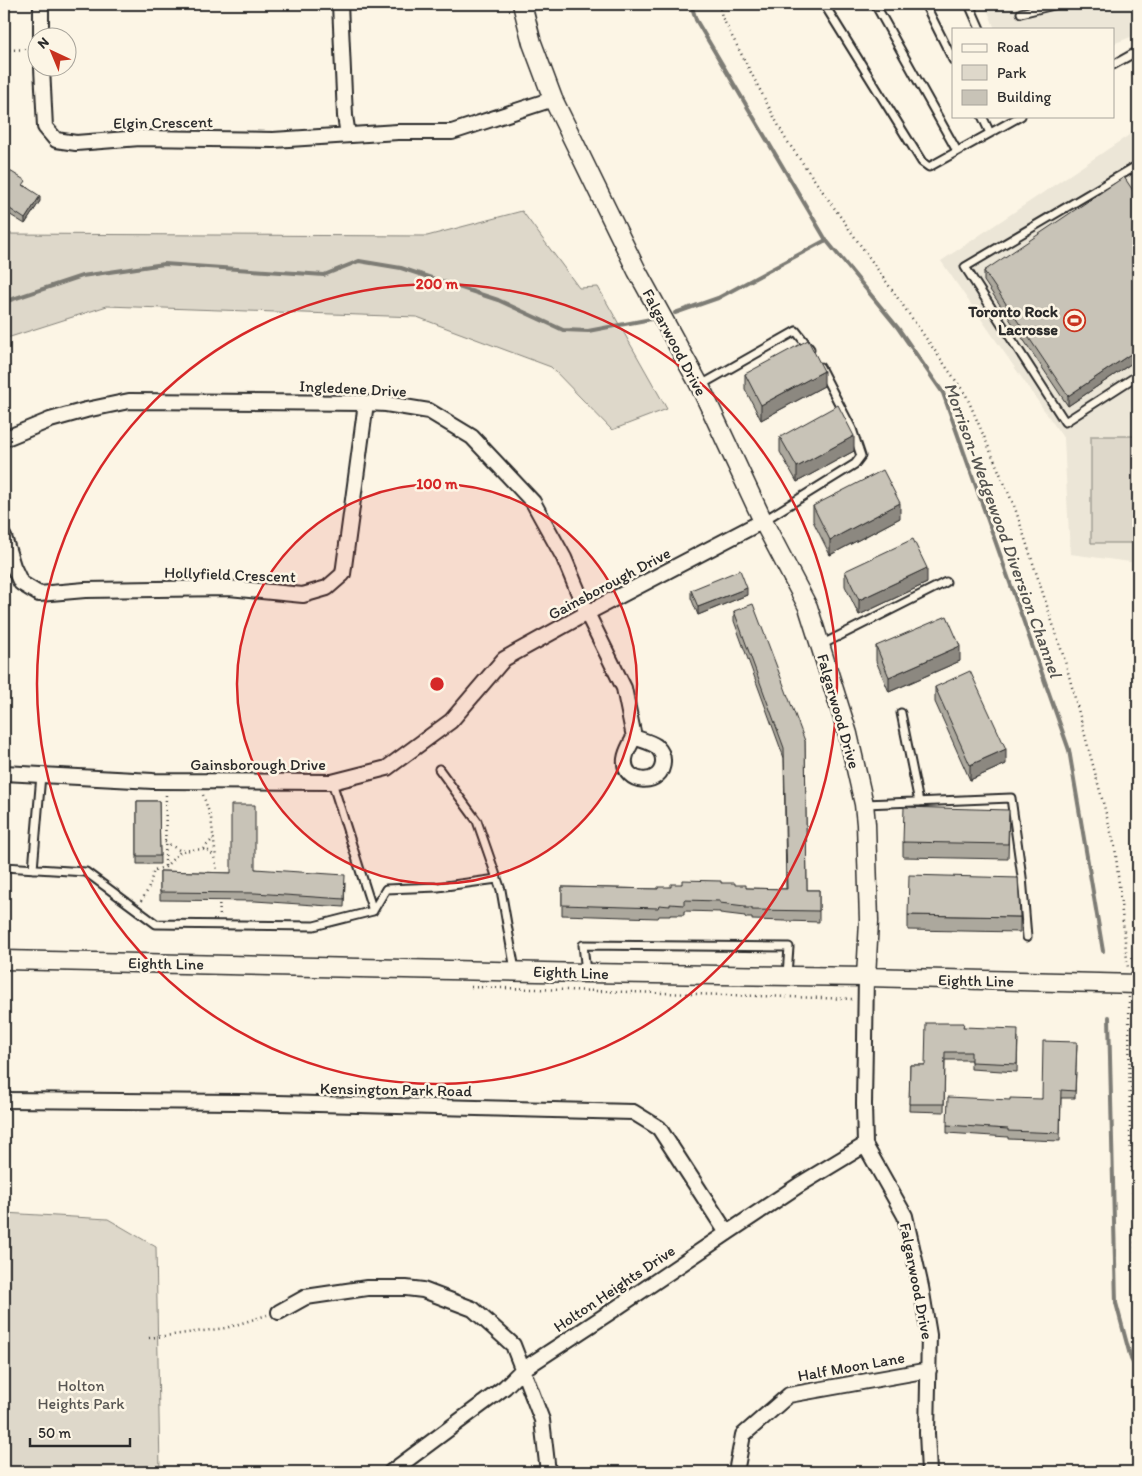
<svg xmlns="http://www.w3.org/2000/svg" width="1142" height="1476" font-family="Itim,sans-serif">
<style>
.built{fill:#ece6d7}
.green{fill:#ded8ca;stroke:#84827a}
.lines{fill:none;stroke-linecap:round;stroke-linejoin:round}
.stream{stroke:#7d7b74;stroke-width:4}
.service-casing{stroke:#2b2b2b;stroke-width:11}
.minor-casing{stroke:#2b2b2b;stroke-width:18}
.tertiary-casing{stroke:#2b2b2b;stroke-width:21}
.path{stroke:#2b2b2b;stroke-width:2.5;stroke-dasharray:1 4;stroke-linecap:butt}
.service{stroke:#fcf5e5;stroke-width:7}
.minor{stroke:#fcf5e5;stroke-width:14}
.tertiary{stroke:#fcf5e5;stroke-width:18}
.wall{fill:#aca89d;stroke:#2b2b2b}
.shaded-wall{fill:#8c8880;stroke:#2b2b2b}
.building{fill:#c8c3b7;stroke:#2b2b2b}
.ring{fill:none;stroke:#d62828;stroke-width:2.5}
.labels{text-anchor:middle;stroke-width:5;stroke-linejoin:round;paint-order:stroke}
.street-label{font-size:16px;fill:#2b2b2b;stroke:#fcf5e5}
.poi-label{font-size:16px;font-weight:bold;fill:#2b2b2b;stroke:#fcf5e5;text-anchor:end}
.park-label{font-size:16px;fill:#585653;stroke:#fcf5e5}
.water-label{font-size:18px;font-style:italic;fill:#545350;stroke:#fcf5e5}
.centre{fill:#d62828;stroke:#fcf5e5;stroke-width:2.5}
.ring-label{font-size:15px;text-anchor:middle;font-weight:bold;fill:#d62828;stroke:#fcf5e5;stroke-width:5;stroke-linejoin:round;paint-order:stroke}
</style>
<rect width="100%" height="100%" fill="#fcf5e5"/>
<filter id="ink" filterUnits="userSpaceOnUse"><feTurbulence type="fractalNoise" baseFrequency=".02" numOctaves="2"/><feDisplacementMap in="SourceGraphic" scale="10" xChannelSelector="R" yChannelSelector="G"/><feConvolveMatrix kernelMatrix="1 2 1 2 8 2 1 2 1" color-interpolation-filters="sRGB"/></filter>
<g filter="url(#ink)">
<path class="built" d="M985,4H1138V34L1113,44V29H995Z
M1138,129V563L1070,554L1064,439L941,261Z"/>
<path class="green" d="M522,211L579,288L598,287L667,409L612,430L551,367L417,317L107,306L4,339V234L427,236Z
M1091,436H1138V543H1091Z
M4,1213L108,1219L156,1247L160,1472H4Z"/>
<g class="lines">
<path class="stream" d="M691,4L696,20L826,240L898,328L943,393L1069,750L1103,951
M4,302L82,276L164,264L324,275L359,261L401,268L498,300L563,330L588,331L651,319
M675,313L718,298L826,240
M1109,1017L1116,1303L1131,1359L1138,1372"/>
<defs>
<path id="service" d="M824,4L922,162L929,167L1021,116
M875,4L957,151
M925,4L953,60
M969,4L980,29
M1021,13L1058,4
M1113,65L1138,51
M982,116L990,133
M1138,165L965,267L1065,422L1138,375
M701,385L796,331L810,349
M763,521L855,464L861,456L852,429L820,367
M821,645L946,582
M901,713L919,802
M439,769L477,821L501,890L515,970
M332,782L373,911
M865,804L1011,798L1022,877L1027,937
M4,867L86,872L156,924L314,926L373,911L386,889L438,887L497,879
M33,869L41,775
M586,972L583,945L789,947L787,975"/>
<path id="minor" d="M41,4V38
M340,4L345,116L348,135
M42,68L45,127L56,140L76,143L140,138L273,140L398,132H452L553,99
M4,439L50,420L86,410L129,401L366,403L386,404L429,411L472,437L533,502L564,558L587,613L624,688L634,737
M4,537L13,566L21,583L39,594L85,590L229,588L303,595L327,588L343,574L366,403
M634,737C641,740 650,742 656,746C660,750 663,755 663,760C664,788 622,785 625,759C626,751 631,744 634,737Z
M4,773L153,781L332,782L387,768L451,721L504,659L587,613L763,521
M866,977L864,1104L865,1145L905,1216L921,1287L929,1335L927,1433L929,1472
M4,1100L238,1102L633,1112L659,1128L727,1233
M279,1312L306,1297L367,1288H406L423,1290L473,1309L513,1345L542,1420L548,1472
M391,1472L505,1387L522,1370L615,1309L727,1233L799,1185L865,1145
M736,1472L743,1435L789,1395L929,1370"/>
<path id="tertiary" d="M522,4L532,43L553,99L637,271L700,386L763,521L808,607L848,734L864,804L866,824L869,921L866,977
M4,960L586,973L866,977L1138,984"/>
</defs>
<use href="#service" class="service-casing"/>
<use href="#minor" class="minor-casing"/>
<use href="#tertiary" class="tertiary-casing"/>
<path class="path" d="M719,4L722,17L785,138L966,395L1015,508L1065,661L1115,847L1128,969
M4,50L35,49
M203,795L211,818L216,858
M165,842L181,851
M203,849L214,838
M165,866L166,794
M219,899L220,916
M141,901L148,890L154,870L165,867L181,851C205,849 215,844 217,873
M471,987L853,999
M1129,997L1130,1134L1138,1290
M149,1338L226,1328L267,1315"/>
<use href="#service" class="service"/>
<use href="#minor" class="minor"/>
<use href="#tertiary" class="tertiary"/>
</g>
<path class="wall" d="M4,181L26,186L40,201L25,224L4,211V203L5,201L4,199Z
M1138,198V359L1068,406L984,281V271Z
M745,374L824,386L761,420L745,389Z
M780,437L854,451L797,482L780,452Z
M813,506L900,518L830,555L813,521Z
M845,571L927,583L859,615L845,586Z
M691,590L747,595L698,615L691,598Z
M734,611L805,741L807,890H819V922L752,920V918H745V916L720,913V912L684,911V915H670V916H659L658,918L562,915V887L658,889L671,887L682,884L721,883L746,888L786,889L784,758L734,621Z
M876,646L960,661L889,692L876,661Z
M935,687L1006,764L970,780L935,702Z
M137,801H159L160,864H137Z
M1009,825L1008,859L903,857V842Z
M255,869L345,883L344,907L255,901L160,900V871L231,873Z
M908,915L1020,917V932L908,930Z
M963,1027L1018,1037L1017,1072L971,1069V1060H945L944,1112L909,1111L910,1065H925Z
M1077,1042L1075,1098H1061L1060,1141L1008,1139V1137L947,1133V1125L1042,1099Z"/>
<path class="shaded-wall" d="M40,196V201L25,224V219Z
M1138,349V359L1068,406V396Z
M824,371V386L761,420V405Z
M854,436V451L797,482V467Z
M900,503V518L830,555V540Z
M927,568V583L859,615V600Z
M747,588V595L698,615V607Z
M960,646V661L889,692V677Z
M1006,749V764L970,780V765Z"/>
<path class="building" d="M10,171L26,181L23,185L40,196L25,219L4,205V203L8,197L4,194V181Z
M1124,177L1138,198V349L1068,396L984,271Z
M808,340L824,371L761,405L745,374Z
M838,405L854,436L797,467L780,437Z
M883,470L900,503L830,540L813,506Z
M913,539L927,568L859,600L845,571Z
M740,570L747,588L698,607L691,590Z
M753,604L805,741L807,890H819V911L752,910V908H745V906L720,903V901L684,900V905L670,904V906L659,905L658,908L562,905V887L658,889V887H671V884H682V880L721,881V883H735V885H746V888L787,889L784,748L734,611Z
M947,616L960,646L889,677L876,646Z
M970,671L1006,749L970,765L935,687Z
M137,801H159L160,856H137Z
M231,805H255V869L345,875L344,899L255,893L160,892V871L231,873Z
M904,807L1009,810L1008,844L903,842Z
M909,875L1018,878L1020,917L908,915Z
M926,1023H964L963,1027L1018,1029L1017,1064L971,1062V1052H945L944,1104H909L910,1065H925Z
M1043,1041L1077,1042L1075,1091L1061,1090L1060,1133L1008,1131V1129L947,1125L948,1097L1010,1100V1098L1042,1099Z"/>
</g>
<circle cx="437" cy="684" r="200" fill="#d62828" fill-opacity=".12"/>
<g class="ring">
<circle cx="437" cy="684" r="200"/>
<circle cx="437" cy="684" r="400"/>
</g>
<defs>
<symbol id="stadium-ring" viewBox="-11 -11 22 22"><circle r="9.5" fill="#fcf5e5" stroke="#c8321e" stroke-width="1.5"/><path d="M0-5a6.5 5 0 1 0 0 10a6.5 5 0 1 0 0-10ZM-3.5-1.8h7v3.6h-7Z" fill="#c8321e"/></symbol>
</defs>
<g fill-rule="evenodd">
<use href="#stadium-ring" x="1062" y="308" width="25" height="25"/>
</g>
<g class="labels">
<g class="street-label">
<text transform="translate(163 122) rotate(-1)" y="6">Elgin Crescent</text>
<text transform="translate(675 342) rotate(62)" y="6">Falgarwood Drive</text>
<text transform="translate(353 388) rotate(3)" y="6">Ingledene Drive</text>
<text transform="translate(230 574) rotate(2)" y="6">Hollyfield Crescent</text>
<text transform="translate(609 583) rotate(-28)" y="6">Gainsborough Drive</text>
<text transform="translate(839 711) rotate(74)" y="6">Falgarwood Drive</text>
<text x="258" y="770">Gainsborough Drive</text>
<text transform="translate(166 963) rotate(1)" y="6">Eighth Line</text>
<text transform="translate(571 972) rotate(2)" y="6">Eighth Line</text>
<text transform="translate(976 980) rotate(1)" y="6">Eighth Line</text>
<text transform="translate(396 1089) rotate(1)" y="6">Kensington Park Road</text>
<text transform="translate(917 1281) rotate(79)" y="6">Falgarwood Drive</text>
<text transform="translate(614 1288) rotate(-34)" y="6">Holton Heights Drive</text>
<text transform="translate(851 1366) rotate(-10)" y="6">Half Moon Lane</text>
</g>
<g class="poi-label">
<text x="1058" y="317">Toronto Rock<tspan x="1058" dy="18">Lacrosse</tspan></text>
</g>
<g class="park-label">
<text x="81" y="1391">Holton<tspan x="81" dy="18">Heights Park</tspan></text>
</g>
<g class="water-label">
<text transform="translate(1003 530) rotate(70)" y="6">Morrison-Wedgewood Diversion Channel</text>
</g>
</g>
<circle cx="437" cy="684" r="8" class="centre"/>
<g class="ring-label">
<text x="437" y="289">200 m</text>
<text x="437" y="489">100 m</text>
</g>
<rect width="1142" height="1476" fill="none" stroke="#fcf5e5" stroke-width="20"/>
<rect x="10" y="10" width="1122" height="1456" fill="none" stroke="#2b2b2b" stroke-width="2" filter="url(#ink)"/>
<rect x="952" y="28" width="162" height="90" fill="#fcf5e5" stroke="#a8a49b"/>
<rect x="962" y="44" width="25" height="8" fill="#fcf5e5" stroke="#a8a49b"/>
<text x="997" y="52" font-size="15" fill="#2b2b2b">Road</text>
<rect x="962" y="65" width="25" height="15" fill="#ded8ca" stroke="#a8a49b"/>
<text x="997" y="78" font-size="15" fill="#2b2b2b">Park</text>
<rect x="962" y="90" width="25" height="15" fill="#c8c3b7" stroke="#a8a49b"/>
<text x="997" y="102" font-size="15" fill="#2b2b2b">Building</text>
<g transform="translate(52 52) rotate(316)"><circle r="24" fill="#fcf5e5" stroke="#a8a49b"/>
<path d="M0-4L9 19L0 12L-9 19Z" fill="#c8321e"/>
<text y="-8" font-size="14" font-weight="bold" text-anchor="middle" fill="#2b2b2b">N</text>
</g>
<path d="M30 1438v8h100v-8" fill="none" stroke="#2b2b2b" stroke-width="2.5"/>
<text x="38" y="1438" font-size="15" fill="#2b2b2b" stroke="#fcf5e5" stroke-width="4" paint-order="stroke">50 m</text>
</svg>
